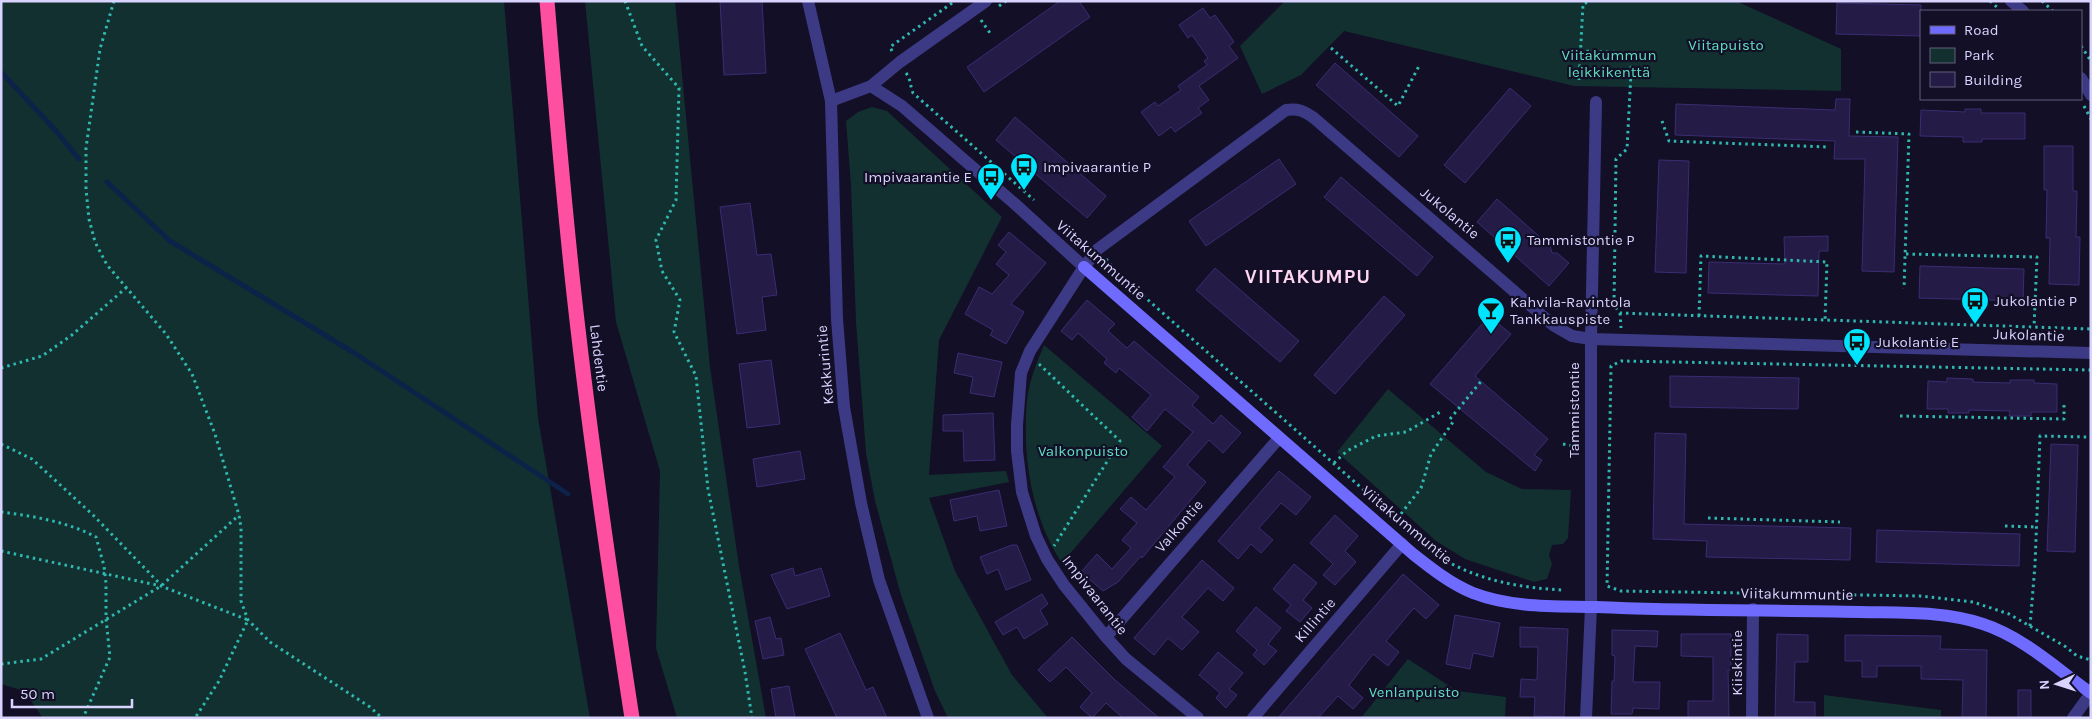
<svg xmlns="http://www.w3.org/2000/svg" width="2092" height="719" font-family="Karla,sans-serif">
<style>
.green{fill:#12302f}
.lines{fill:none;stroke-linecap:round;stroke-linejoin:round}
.stream{stroke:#0c2248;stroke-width:5}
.building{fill:#241b47;stroke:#3b2d73}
.path{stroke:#2fb8b0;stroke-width:3;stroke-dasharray:2.5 4;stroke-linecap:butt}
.street{stroke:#3d3a85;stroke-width:12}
.secondary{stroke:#6f6bff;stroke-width:12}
.highway{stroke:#ff4fa3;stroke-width:15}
.labels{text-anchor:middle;stroke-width:4.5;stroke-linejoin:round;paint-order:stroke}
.park-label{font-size:15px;fill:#5fe0c0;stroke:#130f26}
.poi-label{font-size:15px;fill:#d9d4ff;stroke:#130f26;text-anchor:start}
.street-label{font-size:15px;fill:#d9d4ff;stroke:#130f26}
.district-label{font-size:20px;font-weight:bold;letter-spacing:1px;fill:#ffd6f0;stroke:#130f26}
</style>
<rect width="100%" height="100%" fill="#130f26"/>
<path class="green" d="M1,1H504L538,418L590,718H43L24,691L1,684Z
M585,1H675L710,367L739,566L766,718H677L656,648L660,471L616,322Z
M1285,1H1736L1841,49V91L1574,86L1344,31L1301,75L1262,94L1240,46Z
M872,107L887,111L1002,217L939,340L929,475L1006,471L1009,482L929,498L955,571L1012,675L1048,718H948L935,691L901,595L875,501L866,453L856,322L851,185L846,121L858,112Z
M1044,345L1162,446L1062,563C1031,517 1022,455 1027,400C1029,381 1037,362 1044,345Z
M1388,389L1486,472L1522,489L1571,490L1568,538L1563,544L1552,545L1549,555L1552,564L1547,579L1534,582L1465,559L1436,541L1337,452Z
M1408,659L1457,691L1506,697L1505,718H1361Z
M1824,695L1941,710V718H1824Z"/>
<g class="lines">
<path class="stream" d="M1,72L57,132L79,159
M107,182L170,241L356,354L568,494"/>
</g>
<path class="building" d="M720,1H762L766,73L724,75Z
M1060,1H1079L1090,17L984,92L967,67Z
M1837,3L1921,5V36L1836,34Z
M1203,8L1210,18L1215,15L1228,33L1234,42L1229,46L1238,58L1199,86L1209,100L1198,108L1202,113L1175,132L1171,127L1159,136L1141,112L1155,102L1158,106L1181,90L1178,86L1207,65L1204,61L1208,58L1192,35L1188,38L1179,25Z
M1335,63L1418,136L1399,157L1316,85Z
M1510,88L1531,106L1465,183L1444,165Z
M1836,99H1850L1849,136L1898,137L1894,272L1862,271L1865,159H1834L1835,141L1675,135L1676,104L1835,110Z
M1965,109H1981V113H2025V139H1982V142H1963V137L1920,136L1921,110L1965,112Z
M1015,117L1106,196L1087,218L996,140Z
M2044,146H2073V191H2077L2076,237H2080L2079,285L2049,284L2050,238H2046L2047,190H2044Z
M1279,159L1296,184L1206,246L1189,221Z
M1659,160L1689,161L1686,273L1655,272Z
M1341,177L1433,257L1417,276L1324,197Z
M1497,199L1550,246L1552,253H1557L1569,263L1549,286L1477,222Z
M750,203L757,255L771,254L777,295L762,297L766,330L737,334L720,207Z
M1009,232L1046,263L1011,304L1024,312L1006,344L990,335L993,330L965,314L979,287L992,294L1009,275L996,264L1006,252L998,245Z
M1828,236V251H1819L1818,296L1708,293L1709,262L1785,264L1784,237Z
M1920,266L2024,269L2023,301L1919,298Z
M1215,268L1299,341L1280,362L1196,290Z
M1384,296L1405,315L1335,394L1314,375Z
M1087,300L1115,324L1108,331L1127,348L1134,341L1199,397L1192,405L1213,424L1221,415L1241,433L1223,453L1209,440L1187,465L1206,482L1142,558L1141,556L1118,582L1103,591L1081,572L1097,554L1112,569L1131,548L1122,540L1137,523L1120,509L1131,497L1146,510L1175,477L1163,467L1193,432L1165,409L1147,431L1132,417L1151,395L1119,368L1116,373L1104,363L1107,359L1078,333L1072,340L1061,331Z
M1489,316L1511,334L1475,376L1548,439L1534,455L1542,460L1535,471L1430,384Z
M958,353L1002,362L994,397L970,393L973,377L954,373Z
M771,360L780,424L747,428L739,364Z
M1670,376L1799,378L1798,409L1670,407Z
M1947,378L1973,379V382L2010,383V380H2034V383L2057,384V412H2031V416H2009L2010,411L1969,410V413H1948V409H1927L1928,381L1947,382Z
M993,413L995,460L964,461L963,431H943V415Z
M1655,433L1686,434L1684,524L1851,528L1850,560L1706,557L1707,541L1653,539Z
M2051,444L2078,445L2075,552L2047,551Z
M800,451L805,479L757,487L753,459Z
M1279,471L1311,497L1296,515L1281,503L1259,528L1273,540L1261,553L1251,544L1238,559L1218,541Z
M999,490L1007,526L980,531L977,516L954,521L950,500Z
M1335,515L1358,536L1345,551L1356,562L1335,585L1323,575L1333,564L1310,543Z
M1877,530L2020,534L2019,566L1876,562Z
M1012,545H1017L1031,580L1006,590L998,569L987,574L980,557Z
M1202,560L1234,588L1223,601L1208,588L1182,617L1199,632L1182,650L1168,638L1154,655L1134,638Z
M1294,564L1317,583L1303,600L1312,608L1300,622L1286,611L1291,605L1273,589Z
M793,568L795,576L821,568L830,596L787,609L771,575Z
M1403,574L1439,605L1426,619L1414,608L1386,641L1399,652L1388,666L1373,654L1349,685L1363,698L1353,709L1338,696L1318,718H1278Z
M1042,594L1048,604L1040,610L1048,624L1024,639L1017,627L1003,635L995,622Z
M1256,607L1281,628L1268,644L1277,651L1264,665L1253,655L1257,650L1236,631Z
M1455,615L1500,623L1493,657L1473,653L1470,669L1446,664Z
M770,617L776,639L781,638L784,655L763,659L755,621Z
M1520,627L1568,629L1564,717L1534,716L1535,697H1520L1521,679L1537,680L1538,647H1520Z
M1612,630L1658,631L1657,647L1635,646L1633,682H1660L1659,709L1633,708L1632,714H1611L1612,681H1614L1615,656L1612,655Z
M840,633L866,690L873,687L887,718H837L805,649Z
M1681,634H1731V670H1728L1729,718H1688V701H1713V657L1681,656Z
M1777,634L1808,635V662H1795L1794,702H1815V718H1775Z
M1845,635L1941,636L1940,649L1987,650L1986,718H1962L1963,680L1921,679V666H1877V677H1862V661H1845Z
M1072,637L1114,679L1159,718H1123L1106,703L1092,718L1080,707L1092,693L1066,667L1050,682L1038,670Z
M1218,652L1243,673L1229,689L1237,695L1226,708L1216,698L1220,693L1199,675Z
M789,686L795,718H776L771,689Z
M2018,690H2031V718H2018Z"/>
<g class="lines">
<path class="path" d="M114,1L100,49L86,148V189L89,219L95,242L107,265L166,334L192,374L215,434L239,515L241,528V601L248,620L270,642L370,707L382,718
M625,1L642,46L679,88L676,200L656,240L662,271L680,300L674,332L696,376L708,489L745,672L752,718
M1990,1L1999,9
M2042,1L2053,11
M999,6L1006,1
M981,20L992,36
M2081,46L2091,61
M1331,48L1398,106L1419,66
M892,51L890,47L955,1
M1580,51L1632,53L1627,149L1616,159L1614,305L1620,313L2091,329
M906,73C911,79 910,86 913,93L1034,200
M1579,80L1583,4L1590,1
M2084,106L2091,119
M1662,121L1669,141L1828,147
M1856,132L1909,134L1904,289
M1074,236L1085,243
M1906,254L2037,257L2034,327
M1106,259L1116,271L1148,300L1399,521
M1620,313L1621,328
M1699,316L1701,256L1827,262L1825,320
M1039,364L1120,441L1054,546
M1,368L42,356L72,335L127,287
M2091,370L1621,361L1611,366L1607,586L1621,591L1920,596L1973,602L2009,614L2066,647L2077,656L2091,660
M1900,416L2064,419V405
M1450,419L1483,379
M1,444L32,459L93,515L161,585
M1563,444L1578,447
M1334,463L1347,451L1376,436L1406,432L1442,411
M1,512C33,516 68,522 96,537L104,566L106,583V619L110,657L83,718
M1708,518L1840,522
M1397,519L1421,488L1431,454L1453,422
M2005,526L2037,527
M1,551L161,586L248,620L219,681L195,718
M1452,564C1487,582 1524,588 1563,590
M2030,626L2035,565L2040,436L2089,437
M1,664L41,659L161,586L239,515"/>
<path class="street" d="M808,1L831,101L837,319L844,407L861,503L879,580L928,718
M2011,1L2023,11
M2081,78L2091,95
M871,86L902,106L1015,204L1084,267
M831,101L871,86L900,62L986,1
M1106,637L1279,438
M1198,718L1126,659L1106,637L1064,585L1047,559L1036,536L1022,492L1017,451V425L1021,373L1030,351L1084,267L1098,249L1286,110C1298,108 1304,111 1314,118L1553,325L1572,336L1591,339L2091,353
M1253,718L1402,544
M1586,718L1591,607V339L1596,102
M1752,718L1753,609
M2073,718L2091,693"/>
<path class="secondary" d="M1084,267L1413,554C1432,569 1451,584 1473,593C1512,608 1555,606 1596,607C1684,611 1772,610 1860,612C1900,613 1945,611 1983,624C2023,637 2057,669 2091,693"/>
<path class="highway" d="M547,1C556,110 565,220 578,329C593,459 612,588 632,718"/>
</g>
<defs>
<symbol id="bus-pin" viewBox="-11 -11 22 30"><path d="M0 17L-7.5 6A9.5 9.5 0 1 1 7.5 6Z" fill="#00e5ff" stroke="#130f26"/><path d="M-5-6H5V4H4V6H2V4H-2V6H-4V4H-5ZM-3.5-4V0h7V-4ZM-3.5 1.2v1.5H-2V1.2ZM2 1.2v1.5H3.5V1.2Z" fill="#111"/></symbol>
<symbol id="bar-pin" viewBox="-11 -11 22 30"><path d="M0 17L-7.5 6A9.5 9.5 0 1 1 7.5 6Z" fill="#00e5ff" stroke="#130f26"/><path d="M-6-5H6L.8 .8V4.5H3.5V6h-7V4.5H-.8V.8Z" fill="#111"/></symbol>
</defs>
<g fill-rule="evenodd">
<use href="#bus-pin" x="1008" y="151" width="32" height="43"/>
<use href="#bus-pin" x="975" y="161" width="32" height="43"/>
<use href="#bus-pin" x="1492" y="224" width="32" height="43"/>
<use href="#bus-pin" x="1959" y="285" width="32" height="43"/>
<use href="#bar-pin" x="1475" y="295" width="32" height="43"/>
<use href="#bus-pin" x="1841" y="326" width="32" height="43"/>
</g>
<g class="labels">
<g class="park-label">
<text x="1726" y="50">Viitapuisto</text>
<text x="1609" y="60">Viitakummun<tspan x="1609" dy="17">leikkikenttä</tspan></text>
<text x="1083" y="456">Valkonpuisto</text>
<text x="1414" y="697">Venlanpuisto</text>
</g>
<g class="poi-label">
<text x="1043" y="172">Impivaarantie P</text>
<text x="972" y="182" text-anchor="end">Impivaarantie E</text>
<text x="1527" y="245">Tammistontie P</text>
<text x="1994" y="306">Jukolantie P</text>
<text x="1510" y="307">Kahvila-Ravintola<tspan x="1510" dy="17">Tankkauspiste</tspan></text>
<text x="1876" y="347">Jukolantie E</text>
</g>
<g class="street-label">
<text transform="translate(1450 213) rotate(40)" y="5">Jukolantie</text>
<text transform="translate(1101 260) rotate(41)" y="5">Viitakummuntie</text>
<text transform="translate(2029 335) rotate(2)" y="5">Jukolantie</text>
<text transform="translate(599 358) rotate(83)" y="5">Lahdentie</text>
<text transform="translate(825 365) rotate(-95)" y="5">Kekkurintie</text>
<text transform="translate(1574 410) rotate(-90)" y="5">Tammistontie</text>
<text transform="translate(1407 525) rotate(40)" y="5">Viitakummuntie</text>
<text transform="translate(1179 526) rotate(-49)" y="5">Valkontie</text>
<text transform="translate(1797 594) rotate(1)" y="5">Viitakummuntie</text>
<text transform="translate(1095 595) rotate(52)" y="5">Impivaarantie</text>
<text transform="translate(1315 620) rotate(-49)" y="5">Killintie</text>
<text transform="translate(1737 663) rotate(-90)" y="5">Kiiskintie</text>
</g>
<g class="district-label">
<text x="1308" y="283">VIITAKUMPU</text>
</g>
</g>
<rect width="2092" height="719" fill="none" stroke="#d9d4ff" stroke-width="5"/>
<rect x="1920" y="10" width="162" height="90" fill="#130f26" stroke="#625e7d"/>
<rect x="1930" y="26" width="25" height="8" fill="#6f6bff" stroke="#625e7d"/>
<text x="1964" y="35" font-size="15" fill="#d9d4ff">Road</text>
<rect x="1930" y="48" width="25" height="15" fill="#12302f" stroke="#625e7d"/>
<text x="1964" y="60" font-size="15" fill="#d9d4ff">Park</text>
<rect x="1930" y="72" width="25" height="15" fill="#241b47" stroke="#625e7d"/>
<text x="1964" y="85" font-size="15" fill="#d9d4ff">Building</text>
<g transform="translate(2057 684) rotate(266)" stroke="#130f26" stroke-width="4" paint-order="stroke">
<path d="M0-4L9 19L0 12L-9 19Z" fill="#d9d4ff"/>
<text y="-8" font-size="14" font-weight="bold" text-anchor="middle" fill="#d9d4ff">N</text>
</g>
<path d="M12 699v8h120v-8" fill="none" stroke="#d9d4ff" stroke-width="2.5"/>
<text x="20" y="699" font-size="15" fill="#d9d4ff" stroke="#130f26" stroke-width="4" paint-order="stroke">50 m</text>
</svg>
